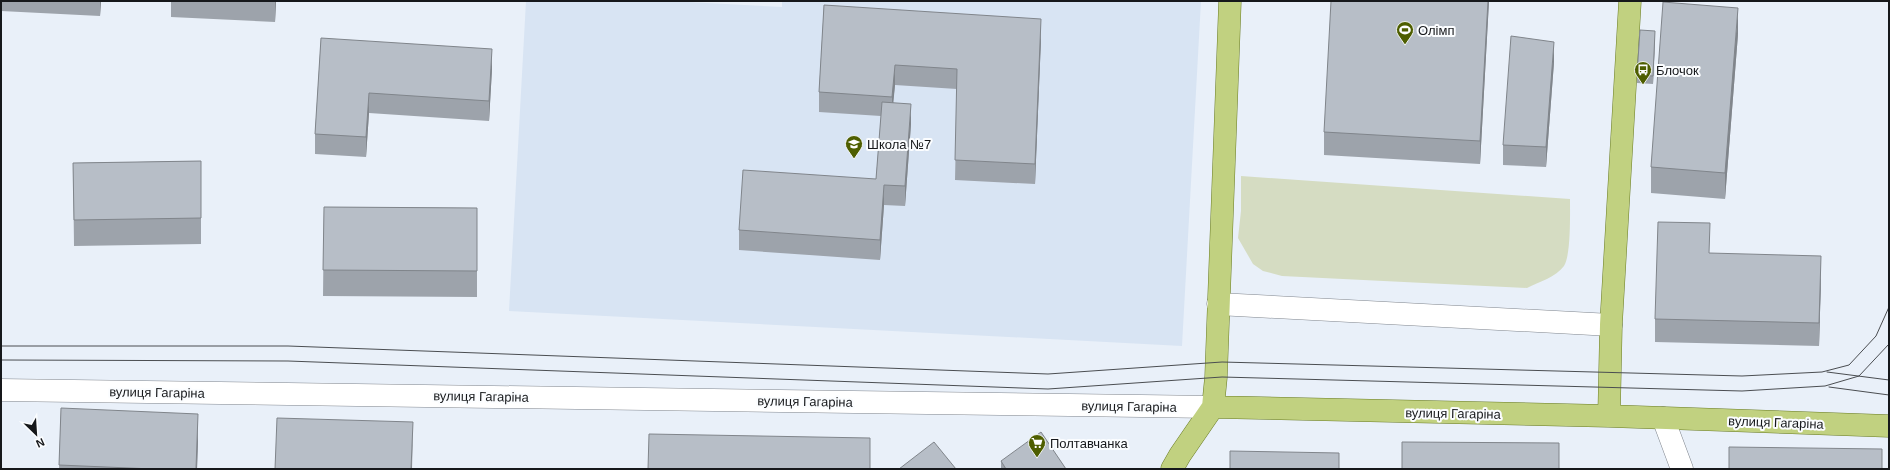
<svg xmlns="http://www.w3.org/2000/svg" width="1890" height="470" font-family="Helvetica,sans-serif">
<style>
.built{fill:#d8e4f3}
.green{fill:#d5dcc2}
.lines{fill:none;stroke-linecap:round;stroke-linejoin:round}
.minor-casing{stroke:#80868e;stroke-width:23}
.major-casing{stroke:#6a7c25;stroke-width:23}
.minor{stroke:#fff;stroke-width:22}
.major{stroke:#c1d180;stroke-width:22}
.tram{stroke:#4a4d51;stroke-width:1}
.wall{fill:#9da3ab}
.shaded-wall{fill:#80858b}
.building{fill:#b7bec7;stroke:#80858b}
.labels{text-anchor:middle;stroke-width:4;stroke-linejoin:round;paint-order:stroke}
.poi-label{font-size:13px;fill:#16181b;stroke:#fbfdff;text-anchor:start}
.street-label{font-size:13px;fill:#16181b;stroke:#fbfdff}
</style>
<rect width="100%" height="100%" fill="#e9f0f9"/>
<path class="built" d="M526,1H668L782,7V1H1201L1182,346L509,311Z"/>
<path class="green" d="M1241,176L1570,199C1570,214 1571,255 1564,266C1556,277 1539,282 1527,288L1282,276L1263,271L1253,264L1238,238L1241,211Z"/>
<g class="lines">
<defs>
<path id="minor" d="M1218,304L1611,325
M1,390L1213,407
M1663,418L1682,469"/>
<path id="major" d="M1213,407L1609,416L1889,426
M1609,416L1611,325L1630,1
M1172,469L1180,455L1213,407L1216,377L1230,1"/>
</defs>
<use href="#minor" class="minor-casing"/>
<use href="#major" class="major-casing"/>
<use href="#minor" class="minor"/>
<use href="#major" class="major"/>
<path class="tram" d="M1,346H288L1048,374L1222,362L1742,376L1822,372L1849,365L1876,336L1889,307
M1,360L288,361L1048,389L1222,377L1742,391L1825,386L1859,376L1889,344
M1827,372L1889,380
M1829,387L1889,395"/>
</g>
<path class="wall" d="M1,1H101L100,16L1,11Z
M171,1H276L275,22L171,17Z
M1489,1L1480,164L1324,155V132Z
M824,5L1041,39L1035,184L955,180L957,89L895,85L893,102L911,124L905,206L884,205L880,260L739,250V230L876,179L881,116L819,112V92Z
M1738,34L1725,199L1651,193V167Z
M321,38L492,69L489,121L369,113L366,157L315,154V134Z
M1655,39L1653,84L1637,83V75Z
M1554,62L1546,167L1503,165V145Z
M201,161V244L74,246L73,163Z
M324,207L477,208V297L323,296Z
M1710,253L1821,279L1819,346L1655,342V319Z
M61,408L198,440L197,469H59Z
M1001,461L1066,469H1001Z"/>
<path class="shaded-wall" d="M100,1H101L100,16Z
M275,1H276L275,22Z
M1488,1H1489L1480,164V141Z
M1738,8V34L1725,199V173Z
M1041,19V39L1035,184V164Z
M1655,31V39L1653,84V76Z
M1554,42V62L1546,167V147Z
M492,49V69L489,121V101Z
M895,65V85L892,117V97Z
M369,93V113L366,157V137Z
M911,104V124L905,206V186Z
M884,185V205L880,260V240Z
M1821,256V279L1819,346V323Z
M198,414V440L197,469H196Z
M413,422L412,469H411Z"/>
<path class="building" d="M1331,1H1488L1480,141L1324,132Z
M1663,2L1738,8L1725,173L1651,167Z
M824,5L1041,19L1035,164L955,160L957,69L895,65L892,97L819,92Z
M1640,30L1655,31L1653,76L1637,75Z
M1511,36L1554,42L1546,147L1503,145Z
M321,38L492,49L489,101L369,93L366,137L315,134Z
M882,102L911,104L905,186L884,185L880,240L739,230L743,170L876,179Z
M201,161V218L74,220L73,163Z
M324,207L477,208V271L323,270Z
M1658,222L1710,223L1709,253L1821,256L1819,323L1655,319Z
M61,408L198,414L196,469H153L59,465Z
M277,418L413,422L411,469H275Z
M1041,432L1066,469H1006L1001,461Z
M649,434L870,438V469H648Z
M934,442L956,469H899Z
M1402,442L1559,443V469H1402Z
M1729,447L1882,449V469H1729Z
M1230,451L1339,453V469H1230Z"/>
<defs>
<symbol id="stadium-pin" viewBox="-11 -11 22 30"><path d="M0 17L-7.5 6A9.5 9.5 0 1 1 7.5 6Z" fill="#4e5e00" stroke="#fbfdff"/><path d="M0-5a6.5 5 0 1 0 0 10a6.5 5 0 1 0 0-10ZM-3.5-1.8h7v3.6h-7Z" fill="#fff"/></symbol>
<symbol id="bus-pin" viewBox="-11 -11 22 30"><path d="M0 17L-7.5 6A9.5 9.5 0 1 1 7.5 6Z" fill="#4e5e00" stroke="#fbfdff"/><path d="M-5-6H5V4H4V6H2V4H-2V6H-4V4H-5ZM-3.5-4V0h7V-4ZM-3.5 1.2v1.5H-2V1.2ZM2 1.2v1.5H3.5V1.2Z" fill="#fff"/></symbol>
<symbol id="school-pin" viewBox="-11 -11 22 30"><path d="M0 17L-7.5 6A9.5 9.5 0 1 1 7.5 6Z" fill="#4e5e00" stroke="#fbfdff"/><path d="M0-5L7-2L0 1L-7-2ZM-4 1L0 2.5L4 1V4Q0 6-4 4Z" fill="#fff"/></symbol>
<symbol id="supermarket-pin" viewBox="-11 -11 22 30"><path d="M0 17L-7.5 6A9.5 9.5 0 1 1 7.5 6Z" fill="#4e5e00" stroke="#fbfdff"/><path d="M-6-5.5h2.5l.6 2H6L4.5 2H-2.5L-4.4-4H-6ZM-1.5 3.2a1.3 1.3 0 1 0 .1 0ZM3 3.2a1.3 1.3 0 1 0 .1 0Z" fill="#fff"/></symbol>
</defs>
<g fill-rule="evenodd">
<use href="#stadium-pin" x="1395" y="20" width="20" height="27"/>
<use href="#bus-pin" x="1633" y="60" width="20" height="27"/>
<use href="#school-pin" x="844" y="134" width="20" height="27"/>
<use href="#supermarket-pin" x="1027" y="433" width="20" height="27"/>
</g>
<g class="labels">
<g class="poi-label">
<text x="1418" y="35">Олімп</text>
<text x="1656" y="75">Блочок</text>
<text x="867" y="149">Школа №7</text>
<text x="1050" y="448">Полтавчанка</text>
</g>
<g class="street-label">
<text transform="translate(157 392) rotate(1)" y="5">вулиця Гагаріна</text>
<text transform="translate(481 396) rotate(1)" y="5">вулиця Гагаріна</text>
<text transform="translate(805 401) rotate(1)" y="5">вулиця Гагаріна</text>
<text transform="translate(1129 406) rotate(1)" y="5">вулиця Гагаріна</text>
<text transform="translate(1453 413) rotate(1)" y="5">вулиця Гагаріна</text>
<text transform="translate(1776 422) rotate(2)" y="5">вулиця Гагаріна</text>
</g>
</g>
<rect width="1890" height="470" fill="none" stroke="#16181b" stroke-width="4"/>
<g transform="translate(36 434) rotate(155)" stroke="#fbfdff" stroke-width="3" paint-order="stroke">
<path d="M0-3L7 15L0 10L-7 15Z" fill="#16181b"/>
<text y="-6" font-size="11" font-weight="bold" text-anchor="middle" fill="#16181b">N</text>
</g>
</svg>
